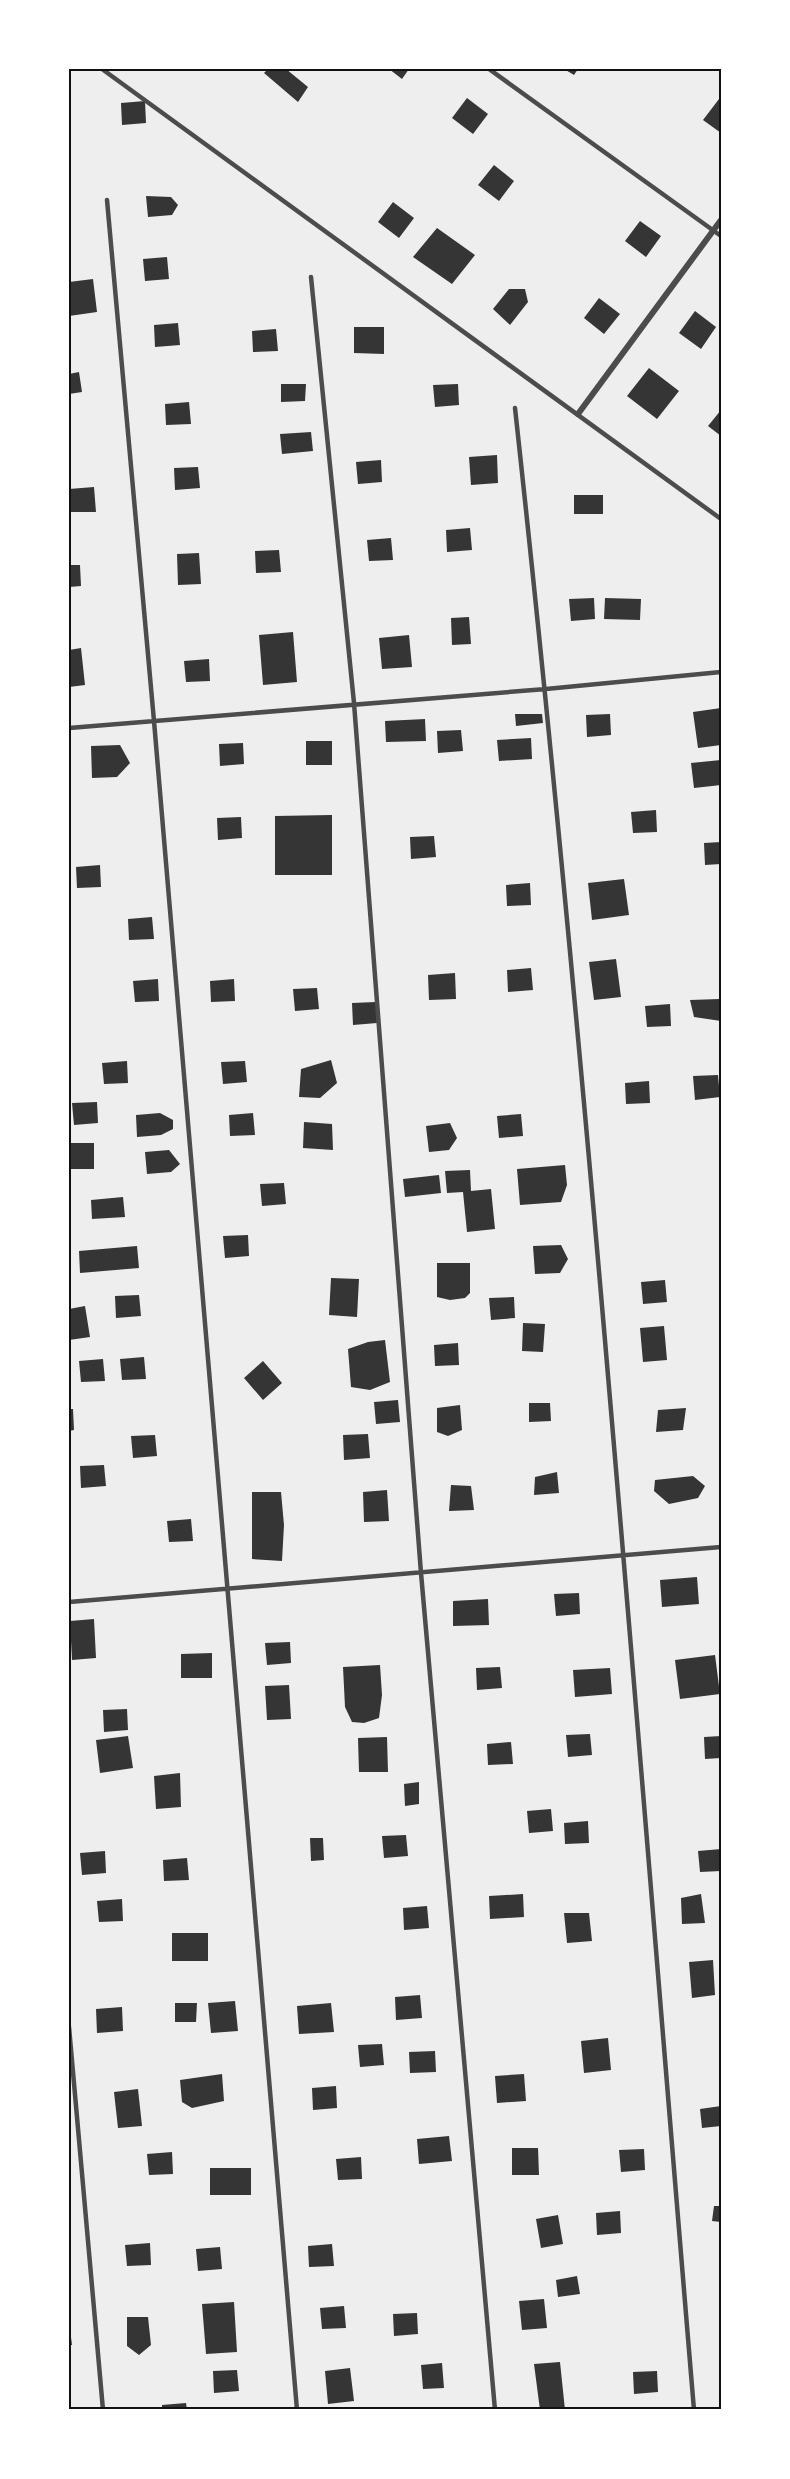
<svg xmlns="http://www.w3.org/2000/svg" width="790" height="2479" font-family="'Noto Sans',sans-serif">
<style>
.green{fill:#eee}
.building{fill:#353535}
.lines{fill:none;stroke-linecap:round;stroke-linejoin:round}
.service{stroke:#4c4c4c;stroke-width:4.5}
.minor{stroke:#4c4c4c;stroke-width:6}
.neatline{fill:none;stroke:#111;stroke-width:2}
</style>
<rect width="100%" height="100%" fill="#fff"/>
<path class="green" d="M69,69H721V2410H69Z"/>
<path class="building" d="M268,69H286L308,87L298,102L264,73Z
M389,69H409L402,79Z
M564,69H578L574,75Z
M467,98L488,114L473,134L452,118Z
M719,99L721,101V133L703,120Z
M145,101L146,123L122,125L121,103Z
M494,165L514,181L499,201L478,185Z
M146,196L171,197L178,205L172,215L148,217Z
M393,202L414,218L399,238L378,222Z
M640,221L661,236L646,257L625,241Z
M437,228L475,255L452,284L413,257Z
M167,257L169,279L145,281L143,259Z
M93,279L97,312L69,316V282Z
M509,289H525L528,302L510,325L493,309Z
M599,298L620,314L604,334L584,318Z
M695,311L716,327L701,349L679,333Z
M178,323L180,345L155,347L154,325Z
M354,327H384V354L354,353Z
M276,329L278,351L253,352L252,331Z
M649,368L679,391L657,419L627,396Z
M79,372L82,392L69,394V374Z
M281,384H306L305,401L281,402Z
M458,384L459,405L435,407L433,385Z
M189,402L191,424L166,425L165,404Z
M721,410V436L708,426Z
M311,432L313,451L282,454L280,434Z
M497,455L498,483L471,485L469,457Z
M381,460L382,482L358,484L356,462Z
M198,467L200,488L175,490L174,468Z
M94,487L96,512H70L69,489Z
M574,495H603V514H574Z
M470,528L472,550L447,552L446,530Z
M391,538L393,560L369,561L367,540Z
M279,550L281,572L256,573L255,551Z
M199,553L201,584L178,585L177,554Z
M69,565H80L81,586L69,587Z
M594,598L595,619L571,621L569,599Z
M605,598L641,599L640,620L604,619Z
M469,617L471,644L452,645L451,618Z
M293,632L297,682L263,685L259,635Z
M409,635L412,667L382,669L379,638Z
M81,648L85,685L69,687V650Z
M209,659L210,681L186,682L184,661Z
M721,708V745L698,748L693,712Z
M515,714H542L543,723L516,726Z
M610,714L611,735L587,737L586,715Z
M425,719L426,741L386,742L385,721Z
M461,730L463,751L438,753L437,731Z
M531,738L532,759L499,761L497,740Z
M306,741H332V765H306Z
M243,743L244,764L220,766L219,744Z
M120,745L130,763L117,777L92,778L91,746Z
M721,760V785L694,788L691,763Z
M656,810L657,832L633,833L631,812Z
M332,815V875H275V816Z
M241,817L242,838L218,840L217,818Z
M434,836L436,857L411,859L410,837Z
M721,842V864L705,865L704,843Z
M100,865L101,887L77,888L76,867Z
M624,879L629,915L592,920L588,883Z
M530,883L531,905L507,906L506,885Z
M152,917L154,939L129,940L128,919Z
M616,959L621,997L594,1000L589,962Z
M531,968L533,990L508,992L507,970Z
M455,973L456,999L429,1000L428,975Z
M158,979L159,1001L135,1002L133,981Z
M234,979L235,1001L211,1002L210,981Z
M317,988L319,1009L295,1011L293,989Z
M719,999L721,1021L694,1017L690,1000Z
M376,1002L377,1023L353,1025L352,1003Z
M670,1004L671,1026L647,1027L645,1006Z
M331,1060L337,1083L320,1098L299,1097L301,1069Z
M127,1061L128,1083L104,1084L102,1063Z
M245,1061L247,1082L223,1084L221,1062Z
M718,1075L720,1097L695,1100L693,1076Z
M649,1081L650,1103L626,1104L625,1083Z
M97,1102L98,1123L74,1125L72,1103Z
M160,1113L173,1120V1129L161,1135L137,1137L136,1115Z
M253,1113L255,1135L230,1136L229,1115Z
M521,1114L523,1136L499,1138L497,1116Z
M304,1122L332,1124L333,1150L303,1148Z
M450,1123L457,1138L449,1150L429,1152L426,1126Z
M69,1143H94V1169H69Z
M169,1150L180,1164L171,1172L147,1174L145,1152Z
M565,1165L567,1185L561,1202L520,1205L517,1169Z
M470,1170L471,1191L491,1189L495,1229L467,1232L463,1192L447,1193L445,1171Z
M439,1175L441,1193L405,1197L403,1179Z
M284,1183L286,1204L262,1206L260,1184Z
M123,1197L125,1217L92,1219L91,1200Z
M248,1235L249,1256L225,1258L223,1236Z
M561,1245L568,1259L560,1273L535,1274L533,1246Z
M137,1246L139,1268L80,1273L79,1251Z
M437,1263H470V1293L465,1298L450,1300L437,1297Z
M331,1278L359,1279L357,1317L329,1315Z
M665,1280L667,1302L643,1304L641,1282Z
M139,1295L141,1316L116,1318L115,1296Z
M514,1297L515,1318L491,1320L489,1298Z
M85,1306L90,1337L69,1340V1309Z
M523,1323L545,1324L543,1352L522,1351Z
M664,1326L667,1360L643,1362L640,1328Z
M385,1340L390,1382L370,1390L351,1387L348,1349L368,1342Z
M458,1343L459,1365L435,1366L434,1345Z
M144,1357L146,1379L122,1380L120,1359Z
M103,1359L105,1381L81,1382L79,1361Z
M263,1361L282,1383L263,1400L244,1378Z
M398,1400L400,1422L376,1424L374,1402Z
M529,1403H550L551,1421L529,1422Z
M460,1405L462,1430L448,1436L437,1432V1408Z
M686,1408L683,1430L656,1432L658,1410Z
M69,1409H73L74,1430L69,1431Z
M368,1434L370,1458L344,1460L343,1435Z
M155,1435L157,1456L133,1458L131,1436Z
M104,1465L106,1486L81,1488L80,1466Z
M557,1472L559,1493L534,1495L535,1477Z
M693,1476L705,1486L698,1498L669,1504L654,1491L655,1480Z
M451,1485L471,1486L474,1510L449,1511Z
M387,1490L389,1521L364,1522L363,1492Z
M252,1492H281L284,1525L282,1561L252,1559Z
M191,1519L193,1541L169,1542L167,1521Z
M697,1577L699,1604L662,1607L660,1580Z
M579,1593L580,1614L556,1616L554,1594Z
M488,1599L489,1625L453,1626V1601Z
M94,1619L96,1658L72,1660L70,1621Z
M290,1642L291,1663L267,1665L265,1643Z
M212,1653V1678H181V1654Z
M715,1655L720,1694L680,1699L675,1660Z
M380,1665L382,1695L379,1718L364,1723L352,1722L345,1707L343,1667Z
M500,1667L502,1688L477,1690L476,1668Z
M610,1668L612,1694L575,1697L573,1670Z
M289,1685L291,1719L267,1720L265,1686Z
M127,1709L128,1730L104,1732L103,1710Z
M590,1734L592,1755L568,1757L566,1735Z
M128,1736L133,1768L100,1773L96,1740Z
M721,1736V1758L705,1759L704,1737Z
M387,1737L388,1772H359L358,1738Z
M511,1742L513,1764L488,1765L487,1744Z
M180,1773L181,1807L156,1809L154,1776Z
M419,1782V1804L405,1806L404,1784Z
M551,1809L553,1831L529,1833L527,1811Z
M588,1821L589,1843L565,1844L564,1823Z
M406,1835L408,1856L384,1858L382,1836Z
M310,1838H323L324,1860L311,1861Z
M721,1849V1871L700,1872L698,1851Z
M105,1851L106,1873L82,1875L80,1853Z
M187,1858L189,1880L164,1881L163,1860Z
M523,1894L524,1917L490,1919L489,1896Z
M701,1894L705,1923L682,1924L681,1898Z
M122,1899L123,1921L99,1922L97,1901Z
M427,1906L429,1928L404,1930L403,1908Z
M564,1913H589L592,1941L567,1943Z
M172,1933H208V1961H172Z
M713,1960L715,1995L692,1998L689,1962Z
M420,1995L422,2018L396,2020L395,1997Z
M235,2001L238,2031L211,2033L208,2003Z
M175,2003H197L196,2022H175Z
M331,2003L334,2032L299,2034L297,2006Z
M122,2007L123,2031L97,2033L96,2009Z
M608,2038L611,2070L584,2073L581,2041Z
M382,2044L384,2065L360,2067L358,2045Z
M435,2051L436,2072L410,2073L409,2052Z
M222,2074L224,2101L192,2108L182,2102L180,2080Z
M524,2074L526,2101L497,2103L495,2076Z
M336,2086L337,2108L313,2110L312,2088Z
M138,2089L142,2126L118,2128L114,2092Z
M721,2106V2126L702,2128L700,2109Z
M449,2136L452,2161L419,2164L417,2139Z
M512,2148H538L539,2175H512Z
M644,2149L645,2170L621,2172L619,2150Z
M172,2152L173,2174L149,2175L147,2154Z
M361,2157L362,2179L338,2180L336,2159Z
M210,2168H251V2195H210Z
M714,2206H721V2222L712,2221Z
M620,2211L621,2233L597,2235L596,2213Z
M558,2215L563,2244L541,2248L536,2219Z
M150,2243L151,2265L127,2266L125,2245Z
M332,2244L334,2266L309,2267L308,2246Z
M220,2247L222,2269L198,2271L196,2249Z
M577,2276L580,2294L558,2297L556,2280Z
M544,2299L547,2328L522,2330L519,2301Z
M234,2302L237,2352L206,2354L202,2304Z
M344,2306L346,2328L322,2329L320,2308Z
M417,2313L418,2334L394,2336L393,2314Z
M127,2317H148L151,2345L139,2355L127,2346Z
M69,2322L72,2345H69Z
M560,2362L565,2410H540L534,2364Z
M442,2363L444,2388L423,2389L421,2365Z
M350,2368L354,2401L328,2404L325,2371Z
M237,2370L239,2391L214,2393L213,2371Z
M657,2371L658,2392L634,2394L633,2372Z
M186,2403L187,2410H162V2405Z"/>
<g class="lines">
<path class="service" d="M102,69L721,519
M489,69L721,236
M107,200L154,721L297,2410
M311,277L354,703L421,1573L495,2410
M515,408C588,1074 638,1742 694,2410
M69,728L546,689L721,672
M69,1602L721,1547
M69,2027L103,2410"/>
<path class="minor" d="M578,414L721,220"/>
</g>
<rect width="790" height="2479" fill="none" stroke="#ffffff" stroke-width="141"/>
<rect x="70" y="70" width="650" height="2338" class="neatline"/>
</svg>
